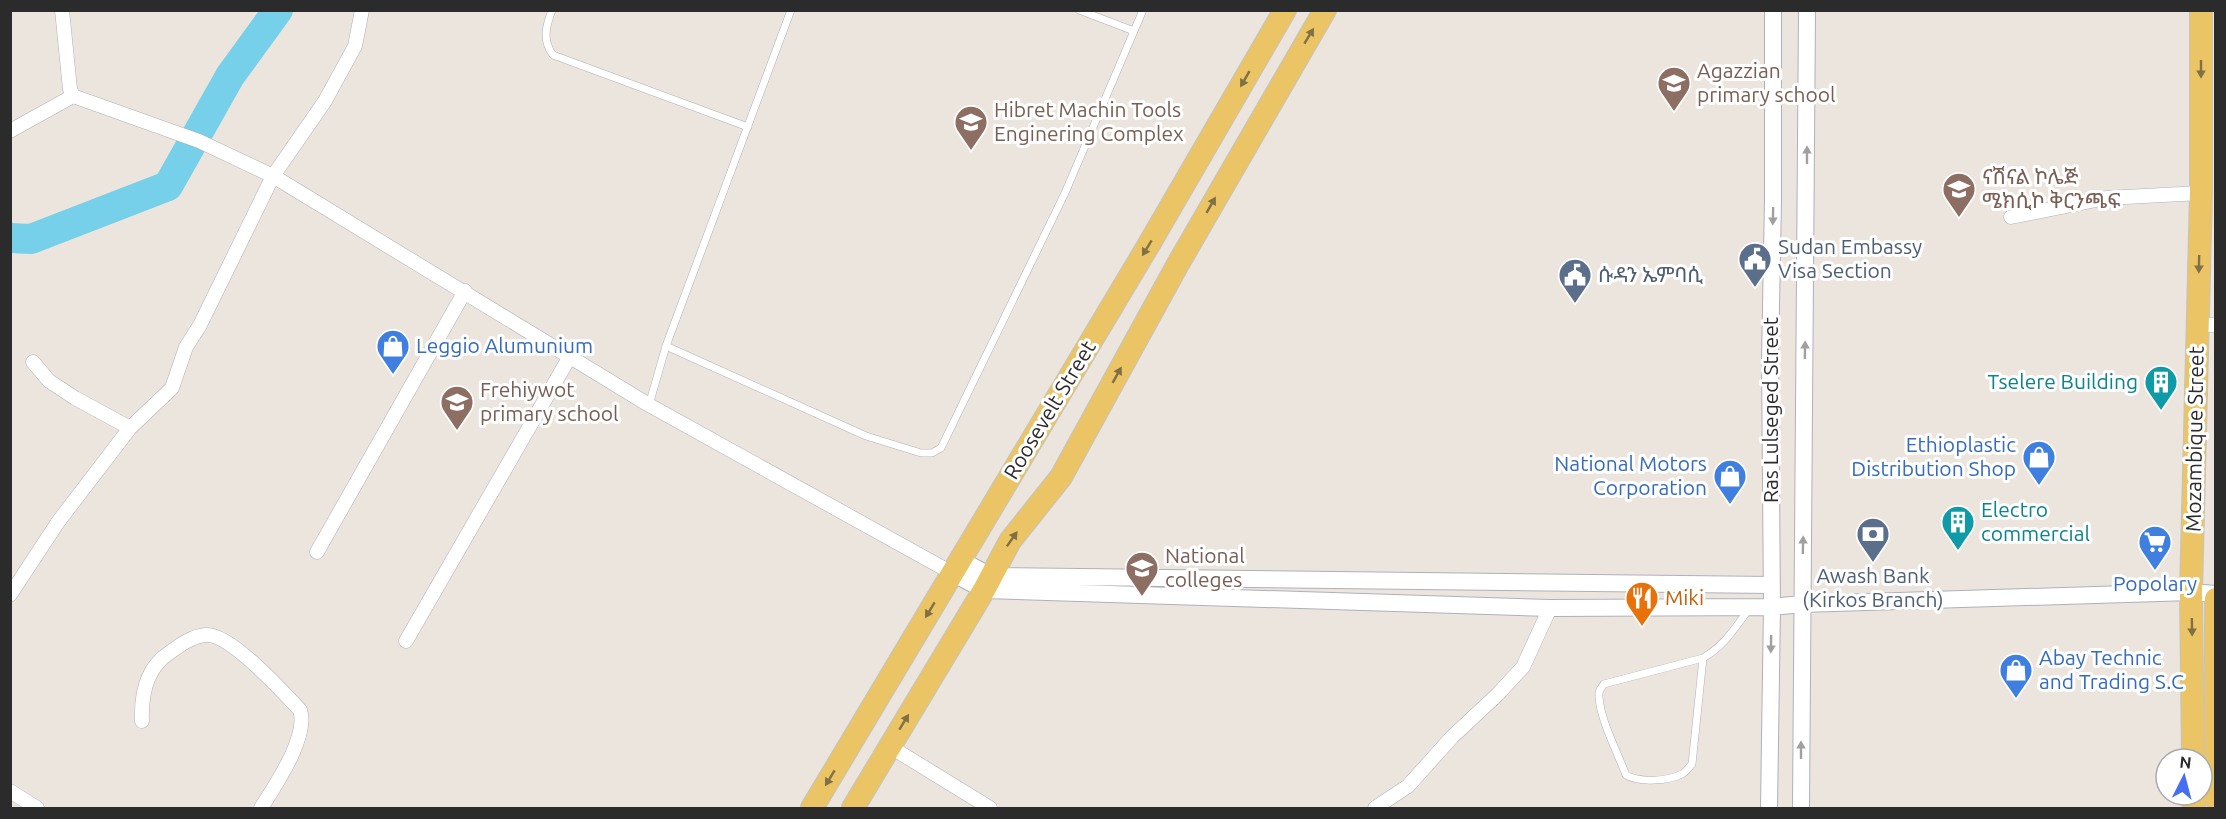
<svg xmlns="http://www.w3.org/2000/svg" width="2226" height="819" font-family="Ubuntu,'Noto Sans Ethiopic',sans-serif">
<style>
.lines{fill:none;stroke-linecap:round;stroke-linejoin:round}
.river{stroke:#76d0e9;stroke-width:30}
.service-casing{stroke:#aeb1bb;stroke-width:8}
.minor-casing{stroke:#aeb1bb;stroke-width:15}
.tertiary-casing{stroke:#aeb1bb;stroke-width:18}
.primary-casing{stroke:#c4c4c4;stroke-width:24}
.service{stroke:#fff;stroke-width:7}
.minor{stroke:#fff;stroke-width:14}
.tertiary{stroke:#fff;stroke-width:16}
.primary{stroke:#eac465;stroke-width:22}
.oneway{fill:#817045}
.oneway2{fill:#a0a0a0}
.labels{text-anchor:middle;stroke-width:6;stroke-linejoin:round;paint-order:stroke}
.education-label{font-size:21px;fill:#785e54;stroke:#fff;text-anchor:start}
.service-label{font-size:21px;fill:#4e5e75;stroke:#fff;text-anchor:start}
.shop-label{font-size:21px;fill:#366cbe;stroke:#fff;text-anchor:start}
.culture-label{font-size:21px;fill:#0d838f;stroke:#fff;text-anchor:end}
.street-label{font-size:21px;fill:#2b2b2b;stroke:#fff}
.food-label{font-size:21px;fill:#c56008;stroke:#fff;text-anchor:start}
</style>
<rect width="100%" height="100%" fill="#ece5de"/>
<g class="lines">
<path class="river" d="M10,238L31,239L168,186L230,76L278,10"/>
<defs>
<path id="service" d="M552,10C546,26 542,40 553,55L748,127
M1079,10L1134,31
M666,346L866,436L921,453H932L941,448L1065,193L1143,10
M649,405L666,346L791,10
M1703,658L1692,764C1689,767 1686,772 1682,774C1668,781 1640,783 1626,775C1618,754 1600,719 1599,697C1598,691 1601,688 1604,684L1703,658C1724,646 1735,628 1749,609"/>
<path id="minor" d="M62,10L70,89L73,96
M10,131L73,96L199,141L273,176L649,405L952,573
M2011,217L2106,198L2201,193
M2198,325H2216
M33,362L49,381L75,398L130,428
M317,552L465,291
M10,595L58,522L130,428L172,388L186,347L200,325L273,176L325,101L355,46L362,10
M406,641L569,358
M142,721C141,695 146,668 169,653C180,645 192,636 206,635C230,633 283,692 300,710C309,736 275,786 261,808
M889,746L990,808
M10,791L37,808
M1375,808L1408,786L1452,737L1498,694L1523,667L1550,608"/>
<path id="tertiary" d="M959,559L991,576L1771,585
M952,573L984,590L1550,608L1772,607L1802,604L2191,592L2216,594
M1769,808L1772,607L1770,360L1773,200V10
M1801,808L1807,10"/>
<path id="primary" d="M2216,599V799
M2193,759L2191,592L2201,193V10
M2194,795V808
M812,808L1148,246L1285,10
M853,808L984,590L1010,541L1061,477L1178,264L1325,10"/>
</defs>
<use href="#service" class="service-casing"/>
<use href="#minor" class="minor-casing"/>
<use href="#tertiary" class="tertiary-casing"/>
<use href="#primary" class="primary-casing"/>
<use href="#service" class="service"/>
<use href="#minor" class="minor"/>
<use href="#tertiary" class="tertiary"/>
<use href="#primary" class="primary"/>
</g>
<defs><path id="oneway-solid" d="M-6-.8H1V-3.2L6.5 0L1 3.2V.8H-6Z" transform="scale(1.5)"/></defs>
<g class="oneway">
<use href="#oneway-solid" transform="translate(1309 36) rotate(-59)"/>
<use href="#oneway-solid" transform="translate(2201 69) rotate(90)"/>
<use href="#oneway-solid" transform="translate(1245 79) rotate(120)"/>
<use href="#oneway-solid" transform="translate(1211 205) rotate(-60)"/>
<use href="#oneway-solid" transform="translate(1147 248) rotate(121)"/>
<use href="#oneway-solid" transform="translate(2199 264) rotate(91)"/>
<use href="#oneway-solid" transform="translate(1117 375) rotate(-61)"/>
<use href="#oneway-solid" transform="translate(1012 539) rotate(-55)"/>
<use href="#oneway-solid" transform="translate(930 610) rotate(121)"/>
<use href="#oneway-solid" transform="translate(2192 627) rotate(89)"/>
<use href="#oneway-solid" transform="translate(904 722) rotate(-59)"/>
<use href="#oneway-solid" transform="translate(830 778) rotate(121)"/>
</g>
<g class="oneway2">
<use href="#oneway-solid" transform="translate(1807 155) rotate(-90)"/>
<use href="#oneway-solid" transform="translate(1773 216) rotate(91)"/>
<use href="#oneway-solid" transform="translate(1805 350) rotate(-89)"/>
<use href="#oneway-solid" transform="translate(1803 545) rotate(-89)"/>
<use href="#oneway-solid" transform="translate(1771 644) rotate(91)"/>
<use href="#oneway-solid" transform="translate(1801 750) rotate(-90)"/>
</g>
<defs>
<symbol id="school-pin" viewBox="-11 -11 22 30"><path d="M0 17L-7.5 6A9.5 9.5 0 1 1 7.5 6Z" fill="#8d6e63" stroke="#fff"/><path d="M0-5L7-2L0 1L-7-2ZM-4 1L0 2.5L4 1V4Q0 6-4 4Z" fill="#fff"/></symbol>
<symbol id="university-pin" viewBox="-11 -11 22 30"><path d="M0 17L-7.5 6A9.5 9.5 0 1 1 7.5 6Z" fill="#8d6e63" stroke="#fff"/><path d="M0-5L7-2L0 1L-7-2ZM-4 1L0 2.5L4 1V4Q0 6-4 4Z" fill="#fff"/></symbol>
<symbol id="civic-pin" viewBox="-11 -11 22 30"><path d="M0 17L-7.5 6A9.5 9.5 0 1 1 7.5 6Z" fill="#5c6f8a" stroke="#fff"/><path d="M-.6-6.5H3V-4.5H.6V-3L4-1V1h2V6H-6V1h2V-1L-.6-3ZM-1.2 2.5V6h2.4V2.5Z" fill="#fff"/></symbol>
<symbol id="shop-pin" viewBox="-11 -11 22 30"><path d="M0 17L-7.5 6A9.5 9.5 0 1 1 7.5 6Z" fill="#3f7fe0" stroke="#fff"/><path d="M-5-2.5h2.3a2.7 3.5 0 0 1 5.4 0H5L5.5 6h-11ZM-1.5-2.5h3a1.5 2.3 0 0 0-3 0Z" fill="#fff"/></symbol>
<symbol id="building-pin" viewBox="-11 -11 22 30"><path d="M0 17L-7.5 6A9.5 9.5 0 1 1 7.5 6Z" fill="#0f9aa8" stroke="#fff"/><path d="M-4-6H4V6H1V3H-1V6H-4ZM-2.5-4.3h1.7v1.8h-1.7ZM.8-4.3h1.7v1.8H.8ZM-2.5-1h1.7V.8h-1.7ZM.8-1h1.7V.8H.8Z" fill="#fff"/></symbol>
<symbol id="bank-pin" viewBox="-11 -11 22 30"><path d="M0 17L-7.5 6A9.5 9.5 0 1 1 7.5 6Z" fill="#5c6f8a" stroke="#fff"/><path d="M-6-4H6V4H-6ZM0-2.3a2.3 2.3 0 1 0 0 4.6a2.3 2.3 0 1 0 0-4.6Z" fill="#fff"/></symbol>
<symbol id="supermarket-pin" viewBox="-11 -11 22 30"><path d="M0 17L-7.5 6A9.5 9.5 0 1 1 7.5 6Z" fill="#3f7fe0" stroke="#fff"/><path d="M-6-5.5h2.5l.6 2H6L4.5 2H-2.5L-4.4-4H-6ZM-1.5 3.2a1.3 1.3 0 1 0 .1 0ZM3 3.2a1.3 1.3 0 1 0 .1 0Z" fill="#fff"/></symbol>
<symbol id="restaurant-pin" viewBox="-11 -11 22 30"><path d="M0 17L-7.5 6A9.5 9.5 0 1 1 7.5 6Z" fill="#e8710a" stroke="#fff"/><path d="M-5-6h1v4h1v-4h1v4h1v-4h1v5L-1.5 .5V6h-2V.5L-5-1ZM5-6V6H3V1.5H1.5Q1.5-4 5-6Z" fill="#fff"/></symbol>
</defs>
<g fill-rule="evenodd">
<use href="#school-pin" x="1655" y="64" width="38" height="52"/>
<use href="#university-pin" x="952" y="103" width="38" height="52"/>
<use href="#university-pin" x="1940" y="170" width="38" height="52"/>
<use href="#civic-pin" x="1736" y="240" width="38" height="52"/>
<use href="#civic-pin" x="1556" y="256" width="38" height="52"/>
<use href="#shop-pin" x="374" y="327" width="38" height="52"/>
<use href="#building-pin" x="2142" y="363" width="38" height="52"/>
<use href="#school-pin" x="438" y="383" width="38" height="52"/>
<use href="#shop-pin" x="2020" y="438" width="38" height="52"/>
<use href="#shop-pin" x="1711" y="457" width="38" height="52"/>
<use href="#building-pin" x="1939" y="503" width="38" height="52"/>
<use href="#bank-pin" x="1854" y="515" width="38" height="52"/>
<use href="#supermarket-pin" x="2136" y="523" width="38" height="52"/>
<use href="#school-pin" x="1123" y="549" width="38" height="52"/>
<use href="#restaurant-pin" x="1623" y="579" width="38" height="52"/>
<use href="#shop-pin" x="1997" y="651" width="38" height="52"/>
</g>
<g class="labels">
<g class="education-label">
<text x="1697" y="78">Agazzian<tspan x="1697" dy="24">primary school</tspan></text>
<text x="994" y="117">Hibret Machin Tools<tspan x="994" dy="24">Enginering Complex</tspan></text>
<text x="1982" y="184">ናሽናል ኮሌጅ<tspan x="1982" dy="24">ሜክሲኮ ቅርንጫፍ</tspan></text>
<text x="480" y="397">Frehiywot<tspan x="480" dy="24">primary school</tspan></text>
<text x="1165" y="563">National<tspan x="1165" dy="24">colleges</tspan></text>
</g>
<g class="service-label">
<text x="1778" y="254">Sudan Embassy<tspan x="1778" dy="24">Visa Section</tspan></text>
<text x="1598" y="282">ሱዳን ኤምባሲ</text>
<text x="1873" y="583" text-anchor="middle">Awash Bank<tspan x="1873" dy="24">(Kirkos Branch)</tspan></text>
</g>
<g class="shop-label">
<text x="416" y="353">Leggio Alumunium</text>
<text x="2016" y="452" text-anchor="end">Ethioplastic<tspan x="2016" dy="24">Distribution Shop</tspan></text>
<text x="1707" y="471" text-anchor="end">National Motors<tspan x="1707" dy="24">Corporation</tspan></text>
<text x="2155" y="591" text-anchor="middle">Popolary</text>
<text x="2039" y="665">Abay Technic<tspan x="2039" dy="24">and Trading S.C</tspan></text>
</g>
<g class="culture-label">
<text x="2138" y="389">Tselere Building</text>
<text x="1981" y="517" text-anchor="start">Electro<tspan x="1981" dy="24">commercial</tspan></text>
</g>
<g class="street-label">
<text transform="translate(1050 410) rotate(-59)" y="7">Roosevelt Street</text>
<text transform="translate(1771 410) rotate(-90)" y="7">Ras Lulseged Street</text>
<text transform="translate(2195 439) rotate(-89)" y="7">Mozambique Street</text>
</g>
<g class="food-label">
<text x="1665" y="605">Miki</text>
</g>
</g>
<rect width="2226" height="819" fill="none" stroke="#2b2b2b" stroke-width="24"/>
<g transform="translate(2184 777) rotate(6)"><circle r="28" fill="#ffffff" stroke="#aaaaaa" stroke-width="1.5"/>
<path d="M0-4.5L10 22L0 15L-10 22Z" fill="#466ef1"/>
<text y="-9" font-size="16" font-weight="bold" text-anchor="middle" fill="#2b2b2b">N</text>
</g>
</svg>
